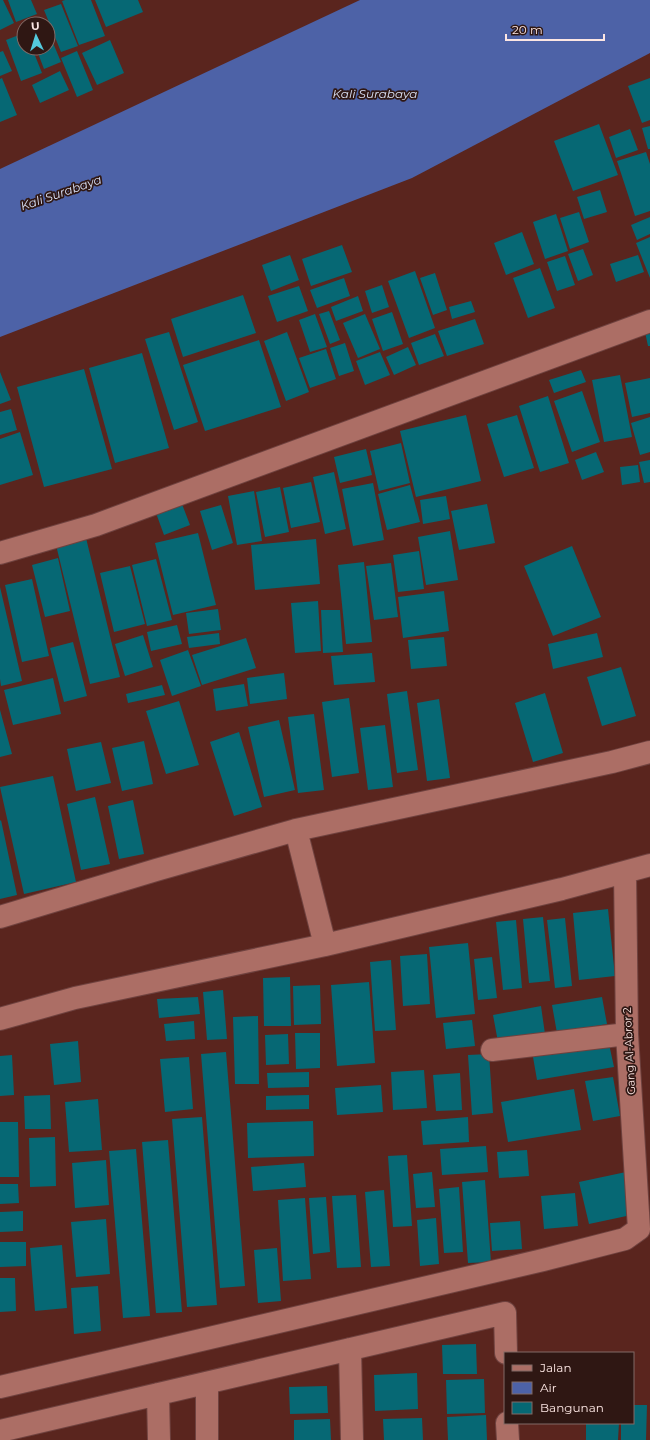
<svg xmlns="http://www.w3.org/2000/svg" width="650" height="1440" font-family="Montserrat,sans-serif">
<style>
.water{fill:#4d62a7}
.building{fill:#066874}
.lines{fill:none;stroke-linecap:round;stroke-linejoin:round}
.street-casing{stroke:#6f423f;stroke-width:24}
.street{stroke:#ac6e65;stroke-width:22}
.labels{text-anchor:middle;stroke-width:3.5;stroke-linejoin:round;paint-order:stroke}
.street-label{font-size:11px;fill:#fce6e3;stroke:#2f1713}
.water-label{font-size:12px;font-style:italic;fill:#d9e0f5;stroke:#2f1713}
</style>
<rect width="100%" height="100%" fill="#5a251e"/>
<path class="water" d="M360,0H650V53L412,178L0,337V169Z"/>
<path class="building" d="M0,0H3L14,23L0,30Z
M8,0H31L37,14L16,22Z
M65,0H91L105,36L79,45L62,1Z
M95,0H138L143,12L106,27Z
M61,4L78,46L61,52L44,10Z
M48,31L61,62L44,69L36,48H48Z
M24,33V48H32L42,73L21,81L6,40Z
M110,40L124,73L97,85L82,53Z
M3,51L12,71L0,76V52Z
M77,51L93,90L77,97L61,58Z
M60,71L69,90L40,103L32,85Z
M2,78L17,115L0,122V79Z
M650,78V120L642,123L628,86Z
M599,124L618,175L573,191L554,141Z
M650,126V149H648L642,128Z
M630,129L638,150L616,158L609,137Z
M646,152L650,164V211L635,216L617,161Z
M600,190L607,212L584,219L577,197Z
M579,212L589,242L570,249L560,218Z
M556,214L568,251L545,259L533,222Z
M650,217V234L637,240L631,225Z
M522,232L534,264L506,275L494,243Z
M650,237V278L636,243Z
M342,245L352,272L311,286L302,259Z
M583,249L593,275L578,281L568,254Z
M290,255L299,280L271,291L262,265Z
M638,255L644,272L616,282L610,264Z
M565,256L575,285L557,291L547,262Z
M540,268L555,308L528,318L513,278Z
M415,271L435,328L409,338L388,281Z
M435,273L447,310L433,315L420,278Z
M344,278L350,296L317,308L310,290Z
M382,285L389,307L372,313L365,291Z
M299,286L308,311L277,322L268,296Z
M243,295L256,333L183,357L171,319Z
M358,296L363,311L336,321L331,307Z
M471,301L475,312L452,319L449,307Z
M329,311L340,340L330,344L319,314Z
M392,312L403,344L383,351L372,319Z
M315,314L327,347L310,352L299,320Z
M365,314L380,349L358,358L343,323Z
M475,319L484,344L447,356L438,331Z
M650,331V346H648L645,332Z
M169,332L198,422L174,430L145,339Z
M287,332L309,392L286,401L264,341Z
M435,334L444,356L419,365L411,343Z
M259,340L281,407L205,431L183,365Z
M345,343L354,371L339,376L330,348Z
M408,347L416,365L394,375L386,357Z
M326,349L336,379L310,388L299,358Z
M380,352L390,375L365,385L356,361Z
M142,353L169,448L115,463L89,368Z
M84,369L112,469L44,487L17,387Z
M581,370L586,382L554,393L549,380Z
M0,372L11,400L0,404Z
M620,375L632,437L604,442L592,380Z
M650,378V413L632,417L625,383Z
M582,391L600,442L572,452L554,401Z
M548,396L569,463L540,472L519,406Z
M11,409L17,430L0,435V412Z
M466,415L481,481L416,497L400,431Z
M517,415L534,468L504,477L487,424Z
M650,417V452L640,455L631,423Z
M20,432L33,475L0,485V439Z
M401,443L410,483L379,491L370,451Z
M366,449L372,475L340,483L334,457Z
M596,452L604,472L582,480L575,460Z
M650,460V482L644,483L639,462Z
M638,465L640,482L622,485L620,467Z
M334,472L346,529L325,534L313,477Z
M311,482L320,522L291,528L283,488Z
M373,483L384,540L353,546L342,489Z
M410,485L420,522L387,530L378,494Z
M280,487L289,532L265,537L256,492Z
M254,491L262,541L237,545L228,496Z
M446,496L450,519L423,524L420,500Z
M182,504L190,525L164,535L156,513Z
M487,504L495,543L459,550L451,511Z
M221,505L233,543L212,550L200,511Z
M450,531L458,580L426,585L418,537Z
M198,533L216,605L173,615L155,543Z
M86,538L120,677L90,684L56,545Z
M316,539L320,584L255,590L251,545Z
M572,546L601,617L553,636L524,566Z
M419,551L424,589L398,592L393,555Z
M58,558L70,611L45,617L32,565Z
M156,559L172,620L147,626L132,565Z
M364,562L372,642L346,644L338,565Z
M391,563L398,617L374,620L366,566Z
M130,566L145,624L114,632L100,573Z
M32,579L49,656L22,662L5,585Z
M0,587L22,681L1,686L0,679Z
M444,591L449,631L403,638L398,597Z
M318,601L321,651L295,653L291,603Z
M218,609L221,630L189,634L186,613Z
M321,610H340L343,652L323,653Z
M177,625L182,644L151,651L147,632Z
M219,633L220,644L189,648L187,637Z
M597,633L603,657L553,669L548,644Z
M143,635L153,667L125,676L115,644Z
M444,637L447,666L411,669L408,640Z
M246,638L256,668L202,685L192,655Z
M73,642L87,696L64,702L50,648Z
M188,650L201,686L172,696L160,660Z
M372,653L375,682L334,685L331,656Z
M621,667L636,716L602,726L587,677Z
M284,673L287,699L250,704L247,678Z
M53,678L61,714L13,725L4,690Z
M244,684L248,706L216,711L213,689Z
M162,685L165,695L128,703L126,694Z
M407,691L418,770L397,773L387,694Z
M545,693L563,753L533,762L515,703Z
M349,698L359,773L332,777L322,702Z
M439,699L450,778L427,781L417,703Z
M179,701L199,765L166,774L146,711Z
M0,710L12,754L0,757Z
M314,714L324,790L298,793L288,717Z
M279,720L295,790L264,797L248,727Z
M385,725L393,787L368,790L360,728Z
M239,732L262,807L234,816L210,742Z
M144,741L153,784L122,791L112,748Z
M101,742L111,783L76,791L67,749Z
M53,776L76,882L24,894L0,787Z
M95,797L110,864L81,870L67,804Z
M133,800L144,854L119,859L108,806Z
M1,820L17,895L0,899V821Z
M608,909L615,976L579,980L573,913Z
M543,917L550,981L529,983L523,919Z
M565,918L572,986L555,988L547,920Z
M516,920L522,988L503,990L496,922Z
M468,943L475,1014L436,1018L429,947Z
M427,954L430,1004L403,1006L400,956Z
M492,957L497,998L478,1000L474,959Z
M391,960L396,1030L375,1031L370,962Z
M290,977L291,1026H264L263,978Z
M369,982L375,1063L337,1066L331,985Z
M320,985L321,1024L294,1025L293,986Z
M223,990L227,1039L207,1040L203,992Z
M198,997L200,1014L159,1018L157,999Z
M602,997L607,1024L557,1033L552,1005Z
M541,1006L545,1034L498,1042L493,1015Z
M258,1016L259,1084H235L233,1017Z
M472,1020L475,1046L446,1049L443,1023Z
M194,1021L195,1039L166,1041L164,1024Z
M295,1033H320V1068L296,1069Z
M288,1034L289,1064L266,1065L265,1035Z
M78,1041L81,1082L54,1085L50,1044Z
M609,1044L614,1067L537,1080L533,1057Z
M226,1052L245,1286L220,1288L201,1054Z
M489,1054L493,1113L472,1115L468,1055Z
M12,1055L14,1095L0,1096V1056Z
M189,1057L193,1109L165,1112L160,1059Z
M424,1070L427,1108L393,1110L391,1072Z
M309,1072V1087L268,1088L267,1073Z
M460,1073L462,1110L436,1111L433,1075Z
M613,1077L620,1116L593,1121L585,1081Z
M381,1085L383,1112L337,1115L335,1088Z
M574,1089L581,1130L508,1142L501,1102Z
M50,1095L51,1129H25L24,1096Z
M309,1095V1109L266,1110V1096Z
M98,1099L102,1150L69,1152L65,1102Z
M202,1117L217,1305L187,1307L172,1119Z
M468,1117L469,1142L423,1145L421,1121Z
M313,1121L314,1156L248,1158L247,1123Z
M0,1122H18L19,1177H0Z
M55,1137L56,1186L30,1187L29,1138Z
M168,1140L182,1312L156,1313L142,1142Z
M486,1146L488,1172L442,1175L440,1149Z
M136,1149L150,1316L123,1318L109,1151Z
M527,1150L529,1176L499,1178L497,1152Z
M407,1155L412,1226L393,1227L388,1156Z
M106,1160L109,1205L75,1208L72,1163Z
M304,1163L306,1187L253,1191L251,1167Z
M432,1172L435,1207L416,1208L413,1174Z
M626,1172L636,1214L589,1224L579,1182Z
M485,1180L491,1262L468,1263L462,1182Z
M0,1184H18L19,1203L0,1204Z
M459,1187L463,1252L444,1253L439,1189Z
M384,1190L390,1266L371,1267L365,1192Z
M575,1193L578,1226L544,1229L541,1196Z
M356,1195L361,1267L337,1268L332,1196Z
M326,1197L330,1252L313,1254L309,1198Z
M305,1198L311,1279L283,1281L278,1200Z
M23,1211V1231L0,1232V1212Z
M436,1218L439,1264L420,1266L417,1220Z
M106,1219L110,1274L76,1277L71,1222Z
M520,1221L522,1249L492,1251L490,1223Z
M0,1242H26V1266L0,1267Z
M62,1245L67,1308L35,1311L30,1248Z
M277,1248L281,1301L258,1303L254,1250Z
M0,1278H15L16,1311L0,1312Z
M98,1286L101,1331L74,1334L71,1288Z
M476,1344L477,1374H443L442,1345Z
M417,1373L418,1409L375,1411L374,1375Z
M484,1379L485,1413L447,1414L446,1380Z
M327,1386L328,1413L290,1414L289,1387Z
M633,1405H647L646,1440H621V1423H633Z
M486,1415L487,1440H448L447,1417Z
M422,1418L423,1440H384L383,1419Z
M330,1419L331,1440H294V1420Z
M586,1423H619L618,1440H586Z"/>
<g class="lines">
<defs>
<path id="street" d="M0,553L96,525L650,321
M296,830L325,945
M0,917L156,870L296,830L612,762L650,752
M0,1019L75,998L325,945L562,889L650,865
M492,1050L627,1034
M350,1349L352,1440
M207,1383V1440
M0,1387L543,1260L625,1239L639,1229L627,1034L625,872
M158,1394L159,1440
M507,1423L508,1440
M0,1431L505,1313L506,1353"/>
</defs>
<use href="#street" class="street-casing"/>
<use href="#street" class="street"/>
</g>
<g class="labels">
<g class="street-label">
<text transform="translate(629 1051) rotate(-93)" y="4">Gang Al-Abror 2</text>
</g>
<g class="water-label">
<text x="375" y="98">Kali Surabaya</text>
<text transform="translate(61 193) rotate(-19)" y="4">Kali Surabaya</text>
</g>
</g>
<rect x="504" y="1352" width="130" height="72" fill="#2f1713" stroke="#816a66"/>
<rect x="512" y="1365" width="20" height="6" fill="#ac6e65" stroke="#816a66"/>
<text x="540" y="1372" font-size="12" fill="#fce6e3">Jalan</text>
<rect x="512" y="1382" width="20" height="12" fill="#4d62a7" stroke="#816a66"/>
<text x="540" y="1392" font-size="12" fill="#fce6e3">Air</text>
<rect x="512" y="1402" width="20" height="12" fill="#066874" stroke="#816a66"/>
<text x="540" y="1412" font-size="12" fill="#fce6e3">Bangunan</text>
<g transform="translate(36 36) rotate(356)"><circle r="19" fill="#2f1713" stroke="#816a66"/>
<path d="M0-3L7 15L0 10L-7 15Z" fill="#54cadd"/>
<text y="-6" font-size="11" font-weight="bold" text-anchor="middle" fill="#fce6e3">U</text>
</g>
<path d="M506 34v6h98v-6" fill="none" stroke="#fce6e3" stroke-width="2"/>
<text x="512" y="34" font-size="12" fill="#fce6e3" stroke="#2f1713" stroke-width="3" paint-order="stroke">20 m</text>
</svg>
